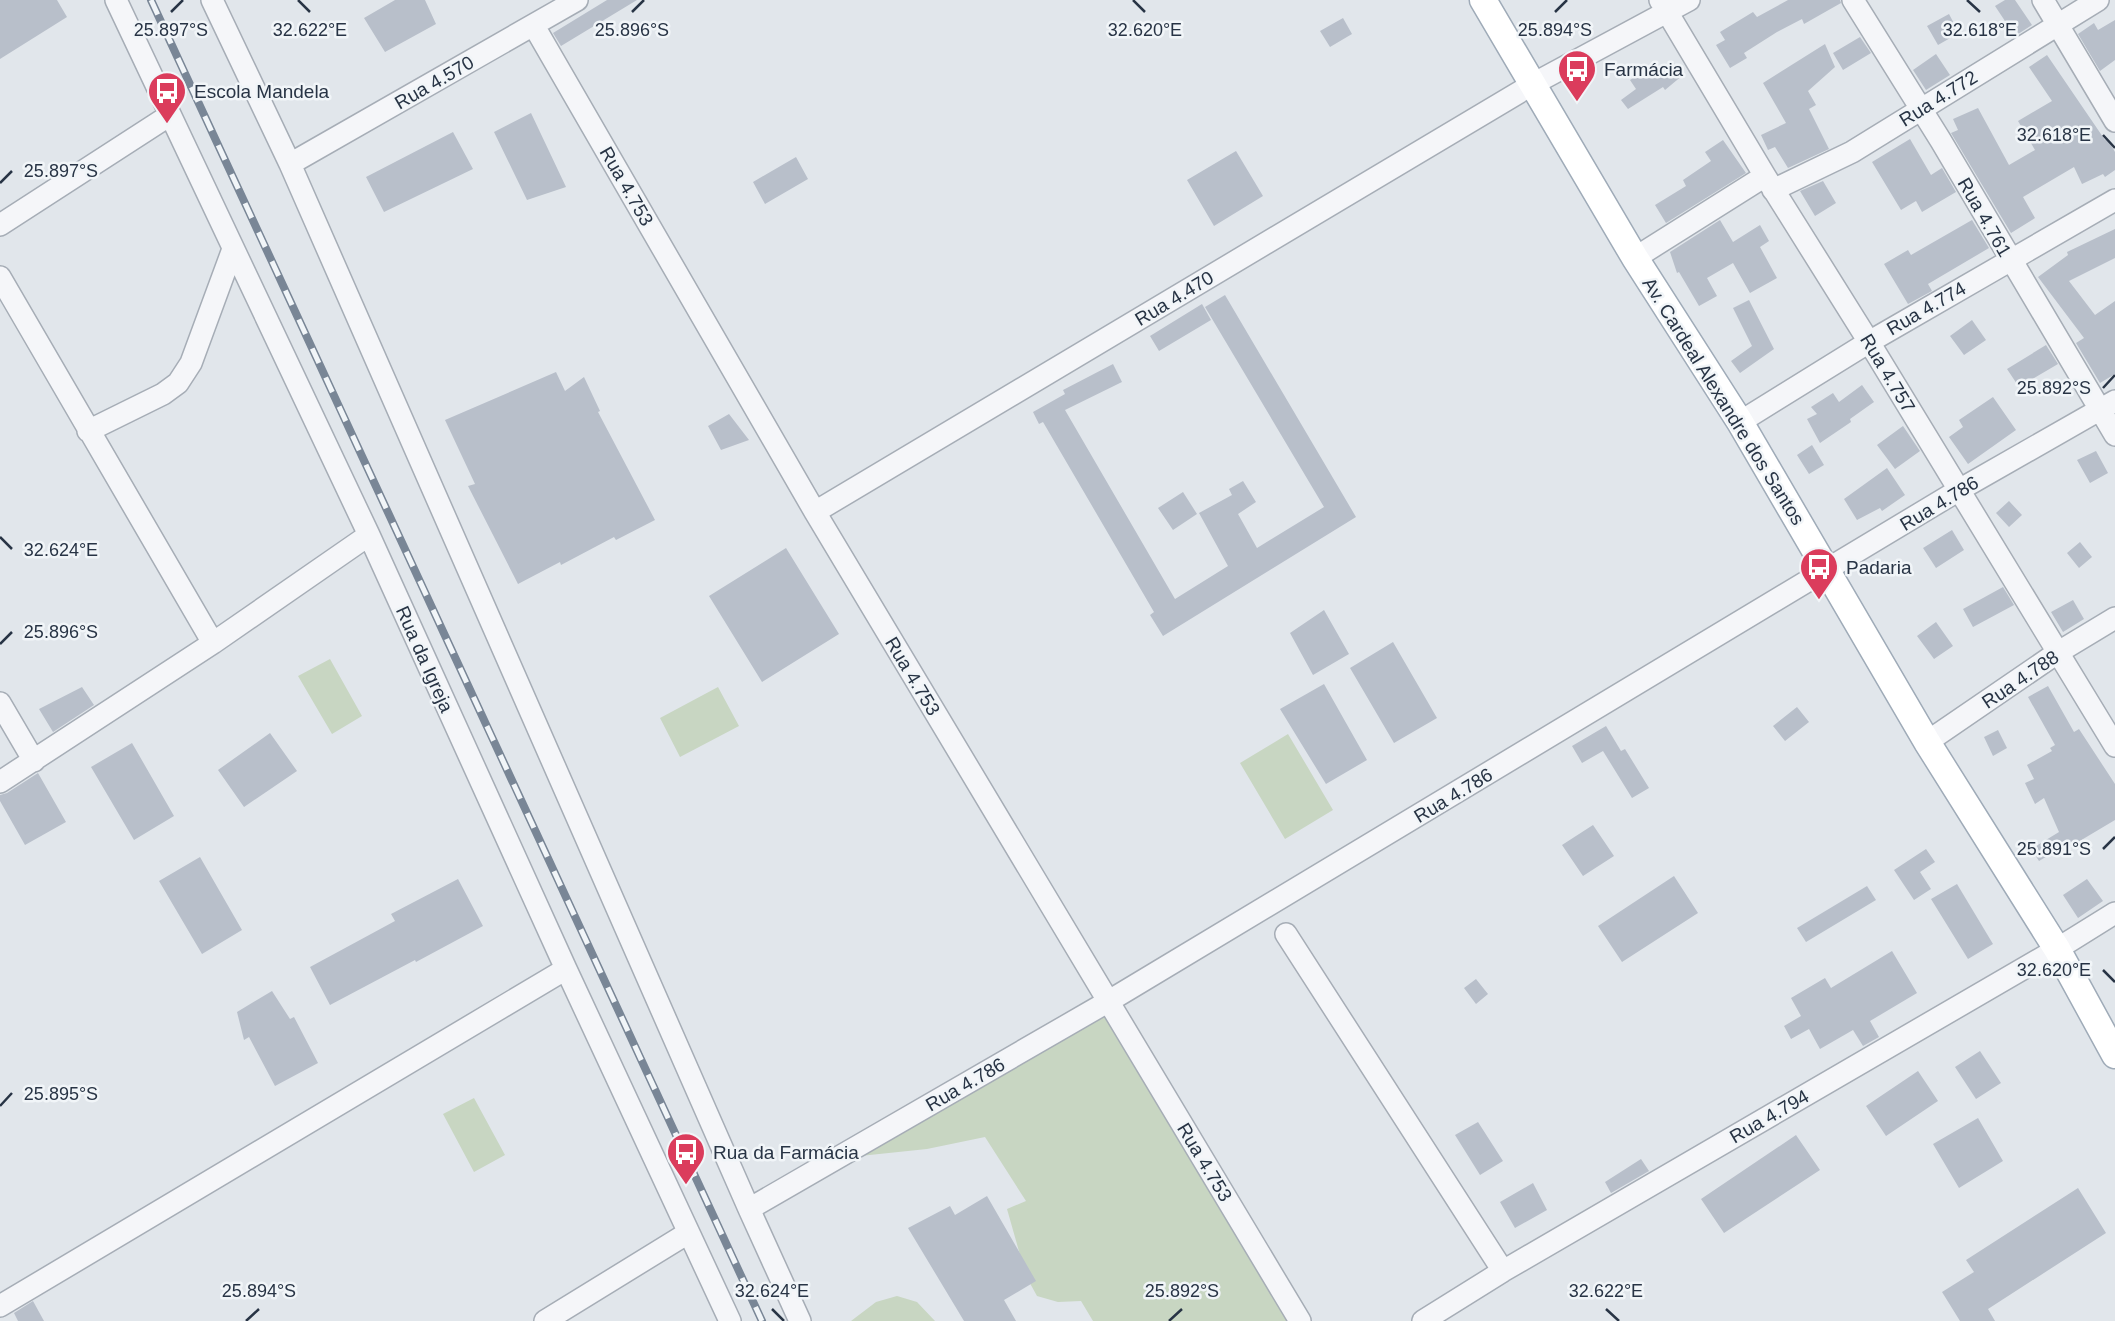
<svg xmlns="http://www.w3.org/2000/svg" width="2115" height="1321" font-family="Arial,sans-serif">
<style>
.green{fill:#c8d6c2}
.building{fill:#b8bfca}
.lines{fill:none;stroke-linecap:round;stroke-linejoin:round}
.minor-casing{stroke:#a6adb6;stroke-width:24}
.major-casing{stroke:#9fabb8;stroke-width:29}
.minor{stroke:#f5f6f9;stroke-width:21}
.major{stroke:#fff;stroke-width:26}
.rail-casing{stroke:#798696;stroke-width:8}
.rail{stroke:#f1f5f8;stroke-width:5;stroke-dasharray:16;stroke-linecap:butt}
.ticks{fill:none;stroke:#283445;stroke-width:2.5}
.labels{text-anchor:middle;stroke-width:5;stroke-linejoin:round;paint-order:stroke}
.poi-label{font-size:19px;fill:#283445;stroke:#f1f5f8;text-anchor:start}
.street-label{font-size:19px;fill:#283445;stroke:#f1f5f8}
.ticks-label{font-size:18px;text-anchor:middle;fill:#283445;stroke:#f1f5f8;stroke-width:5;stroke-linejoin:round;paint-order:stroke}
</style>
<rect width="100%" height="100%" fill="#e1e6eb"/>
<path class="green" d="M330,659L362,716L332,734L298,676Z
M718,687L739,726L680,757L660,718Z
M1288,734L1333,810L1285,839L1240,763Z
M1109,1001L1291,1321H1093L1081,1301L1058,1302L1037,1296L1026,1276L1007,1209L1026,1201L985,1137L927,1149L860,1156Z
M474,1098L505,1155L474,1172L443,1114Z
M897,1296L917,1302L935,1321H851L876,1302Z"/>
<path class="building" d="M0,0H57L67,17L0,59Z
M395,0H425L436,24L385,52L364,18Z
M607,0H637L561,46L553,33Z
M1788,0H1840L1841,3L1804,24L1802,19L1777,32L1744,53L1747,58L1730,68L1716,45L1725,40L1720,32L1753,12L1757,17Z
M2005,0H2015L2032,25L2015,36L1995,6Z
M1949,14L1959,33L1938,45L1927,26Z
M1343,18L1352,34L1330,47L1320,31Z
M2115,20V60L2100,71L2078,34L2094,23L2098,30Z
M1860,37L1871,53L1843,70L1833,53Z
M1825,44L1835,67L1808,91L1816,105L1809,109L1829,149L1788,168L1775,147L1768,150L1761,135L1786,123L1763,83Z
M1936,54L1950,75L1926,90L1913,70Z
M2047,55L2105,140L2107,138L2115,152V170L2105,177L2103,174L2082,184L2074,167L2023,197L2035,218L2011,233L1951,133L1958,130L1953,119L1978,108L2009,165L2035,150L2018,121L2052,101L2029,67Z
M1672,61L1683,75L1665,90L1663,87L1628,109L1621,100L1636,89L1630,80L1650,68L1654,75Z
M531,113L566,187L527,200L494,132Z
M453,132L473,169L384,212L366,177Z
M1910,139L1931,175L1942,168L1956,192L1922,212L1916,201L1901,210L1872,162Z
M1723,140L1746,173L1666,223L1655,205L1686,186L1683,180L1711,161L1705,152Z
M1236,151L1263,196L1214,226L1187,180Z
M796,157L808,179L765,204L753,182Z
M1823,181L1836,203L1815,216L1800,191Z
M1720,220L1733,242L1760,225L1769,241L1760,247L1777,278L1750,293L1733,263L1707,278L1717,296L1699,306L1679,272L1677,273L1670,252Z
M1972,220L1989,248L1928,284L1932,291L1908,304L1884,264L1908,250L1911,255Z
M2115,229V258L2069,281L2095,315L2115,301V374L2100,383L2076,343L2084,338L2038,277L2068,255L2067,252Z
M1225,295L1356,517L1163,636L1150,615L1154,612L1043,422L1039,424L1033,412L1065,394L1063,390L1113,364L1122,382L1065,410L1175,599L1228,566L1199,513L1232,495L1229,489L1243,481L1256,502L1238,514L1257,548L1324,507L1205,307Z
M1749,300L1774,349L1740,373L1731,361L1752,346L1733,308Z
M1202,304L1211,320L1159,351L1150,336Z
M1972,320L1986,340L1964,355L1950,336Z
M2046,345L2058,364L2019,387L2007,369Z
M556,372L565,391L584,377L600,411L598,412L655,520L616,540L614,537L561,565L560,562L518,584L468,486L475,484L445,420Z
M1862,385L1874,402L1850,419L1851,422L1820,443L1807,419L1817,414L1811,407L1833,393L1839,402Z
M1993,397L2016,430L1968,464L1949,437L1963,427L1959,420Z
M729,414L749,440L721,450L708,426Z
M1903,426L1920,451L1895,469L1877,445Z
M1812,445L1824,465L1809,474L1797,455Z
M2096,451L2108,473L2090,483L2077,460Z
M1887,468L1905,495L1882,511L1880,508L1857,520L1844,499Z
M1183,492L1197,514L1173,530L1158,508Z
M2009,501L2022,515L2009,527L1996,513Z
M1952,530L1964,550L1936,568L1923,548Z
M2080,542L2092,557L2079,568L2067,553Z
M786,548L839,634L762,682L709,596Z
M2003,587L2014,605L1973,627L1963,609Z
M2073,600L2084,619L2063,632L2051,612Z
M1324,610L1349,654L1313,675L1290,633Z
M1936,622L1953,646L1934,659L1917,636Z
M1393,642L1437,718L1394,743L1350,668Z
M1324,684L1367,760L1326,784L1280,709Z
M2048,686L2074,732L2079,729L2115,784V820L2073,845L2071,842L2039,861L2031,849L2059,832L2044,798L2035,804L2025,783L2034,779L2027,765L2052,751L2050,748L2055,745L2028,697Z
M82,687L94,705L53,732L39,709Z
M1797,707L1809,722L1785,741L1773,726Z
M1606,726L1621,751L1625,749L1649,788L1632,798L1603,751L1582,763L1572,746Z
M1998,730L2007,748L1993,756L1984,737Z
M270,733L297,771L244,807L218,770Z
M132,743L174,816L134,840L91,767Z
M38,773L66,822L25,845L0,801V795L7,793Z
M1593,825L1614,856L1583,876L1562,845Z
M1926,849L1935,862L1920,872L1931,889L1914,900L1894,870Z
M200,857L242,930L202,954L159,881Z
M1674,876L1698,913L1622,962L1598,926Z
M458,879L483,926L416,962L415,960L330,1005L310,967L395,921L391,914Z
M2087,879L2103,901L2078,918L2063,895Z
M1957,884L1993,944L1968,959L1931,899Z
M1867,886L1876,900L1806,942L1797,928Z
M1892,951L1917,993L1870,1021L1879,1037L1863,1046L1853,1030L1820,1049L1809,1029L1791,1039L1784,1026L1801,1016L1791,998L1825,978L1831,988Z
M1476,979L1488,994L1476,1004L1464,988Z
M272,991L290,1019L294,1017L318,1063L275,1086L249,1037L244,1040L237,1012Z
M1980,1051L2001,1083L1976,1099L1955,1067Z
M1918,1071L1938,1101L1886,1136L1866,1106Z
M1978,1118L2003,1161L1959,1188L1933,1144Z
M1478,1122L1503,1161L1480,1175L1455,1135Z
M1796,1135L1820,1170L1724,1233L1701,1199Z
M1641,1159L1649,1171L1611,1193L1605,1182Z
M1533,1183L1547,1210L1515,1228L1500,1202Z
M2078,1188L2106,1233L1988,1309L1995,1321H1960L1942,1292L1974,1272L1966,1260Z
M987,1196L1036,1281L1004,1300L1016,1321H964L908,1228L950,1206L955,1215Z
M33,1301L44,1321H18L14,1313Z"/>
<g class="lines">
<defs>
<path id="minor" d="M116,0L369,535L566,969L730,1321
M212,0L290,164L749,1209L800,1321
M1660,0L1765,176L1869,342L2115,746
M1853,0L1941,141L2115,435
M2043,0L2115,121
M534,26L815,512L1300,1321
M290,164L577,0
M1773,190L1852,152L2098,0
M0,225L170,115
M1635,258L1765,176
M0,277L213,643
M1740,422L1869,342L2115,200
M88,431L163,394L178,383L191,363L233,249
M815,512L1533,84L1689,0
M0,703L34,761
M1927,742L2057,653L2115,618
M0,782L213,643L369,535
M1286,934L1503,1271
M749,1209L1109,1001L1959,490L2115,401
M0,1306L566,969
M545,1321L688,1233
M1423,1321L1503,1271L2057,949L2115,913"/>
<path id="major" d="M1483,0L1635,258L1740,422L1927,742L2057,949L2115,1055"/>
</defs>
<use href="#minor" class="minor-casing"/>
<use href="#major" class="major-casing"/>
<use href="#minor" class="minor"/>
<use href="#major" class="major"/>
<defs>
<path id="rail" d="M151,0L762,1321"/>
</defs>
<use href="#rail" class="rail-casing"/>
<use href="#rail" class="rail"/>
</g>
<path class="ticks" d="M298,0L310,12M1133,0L1145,12M1967,0L1980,12M171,12L183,0M632,12L644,0M1555,12L1567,0M2103,135L2115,148M0,183L12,171M2103,388L2115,375M0,537L12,549M0,644L12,632M2103,849L2115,837M2103,970L2115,982M0,1106L12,1093M772,1309L784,1321M1606,1309L1619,1321M246,1321L259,1309M1169,1321L1182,1309"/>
<defs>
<symbol id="bus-pin" viewBox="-11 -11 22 30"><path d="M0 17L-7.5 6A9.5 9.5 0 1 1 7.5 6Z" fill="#db3c5c" stroke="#f1f5f8"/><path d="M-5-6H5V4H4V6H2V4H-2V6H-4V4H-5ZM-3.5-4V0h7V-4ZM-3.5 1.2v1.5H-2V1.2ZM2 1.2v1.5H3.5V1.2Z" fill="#fff"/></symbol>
</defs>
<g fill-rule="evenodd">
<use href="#bus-pin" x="1555" y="47" width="44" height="60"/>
<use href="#bus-pin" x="145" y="69" width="44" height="60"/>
<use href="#bus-pin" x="1797" y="545" width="44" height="60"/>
<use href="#bus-pin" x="664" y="1130" width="44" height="60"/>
</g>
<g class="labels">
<g class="poi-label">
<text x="1604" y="76">Farmácia</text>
<text x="194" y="98">Escola Mandela</text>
<text x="1846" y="574">Padaria</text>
<text x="713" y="1159">Rua da Farmácia</text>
</g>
<g class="street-label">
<text transform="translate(434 82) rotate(-30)" y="7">Rua 4.570</text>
<text transform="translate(1938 98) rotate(-32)" y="7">Rua 4.772</text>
<text transform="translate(627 186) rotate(60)" y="7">Rua 4.753</text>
<text transform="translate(1985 217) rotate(60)" y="7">Rua 4.761</text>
<text transform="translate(1174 298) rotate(-31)" y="7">Rua 4.470</text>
<text transform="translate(1926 308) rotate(-30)" y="7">Rua 4.774</text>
<text transform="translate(1888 373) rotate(59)" y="7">Rua 4.757</text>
<text transform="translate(1724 401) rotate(58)" y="7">Av. Cardeal Alexandre dos Santos</text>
<text transform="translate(1939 503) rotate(-31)" y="7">Rua 4.786</text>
<text transform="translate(425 659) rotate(66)" y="7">Rua da Igreja</text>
<text transform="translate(913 676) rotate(59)" y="7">Rua 4.753</text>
<text transform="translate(2020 679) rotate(-34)" y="7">Rua 4.788</text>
<text transform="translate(1453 795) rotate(-31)" y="7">Rua 4.786</text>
<text transform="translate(965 1084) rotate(-30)" y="7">Rua 4.786</text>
<text transform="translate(1769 1116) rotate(-30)" y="7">Rua 4.794</text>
<text transform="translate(1205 1162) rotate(59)" y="7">Rua 4.753</text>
</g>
</g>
<g class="ticks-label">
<text x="1980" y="36">32.618°E</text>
<text x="171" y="36">25.897°S</text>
<text x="310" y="36">32.622°E</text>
<text x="632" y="36">25.896°S</text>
<text x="1145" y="36">32.620°E</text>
<text x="1555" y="36">25.894°S</text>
<text x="2054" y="141">32.618°E</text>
<text x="61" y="177">25.897°S</text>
<text x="2054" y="394">25.892°S</text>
<text x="61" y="556">32.624°E</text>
<text x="61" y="638">25.896°S</text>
<text x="2054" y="855">25.891°S</text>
<text x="2054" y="976">32.620°E</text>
<text x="61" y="1100">25.895°S</text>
<text x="259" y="1297">25.894°S</text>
<text x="1182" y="1297">25.892°S</text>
<text x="1606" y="1297">32.622°E</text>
<text x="772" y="1297">32.624°E</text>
</g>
</svg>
